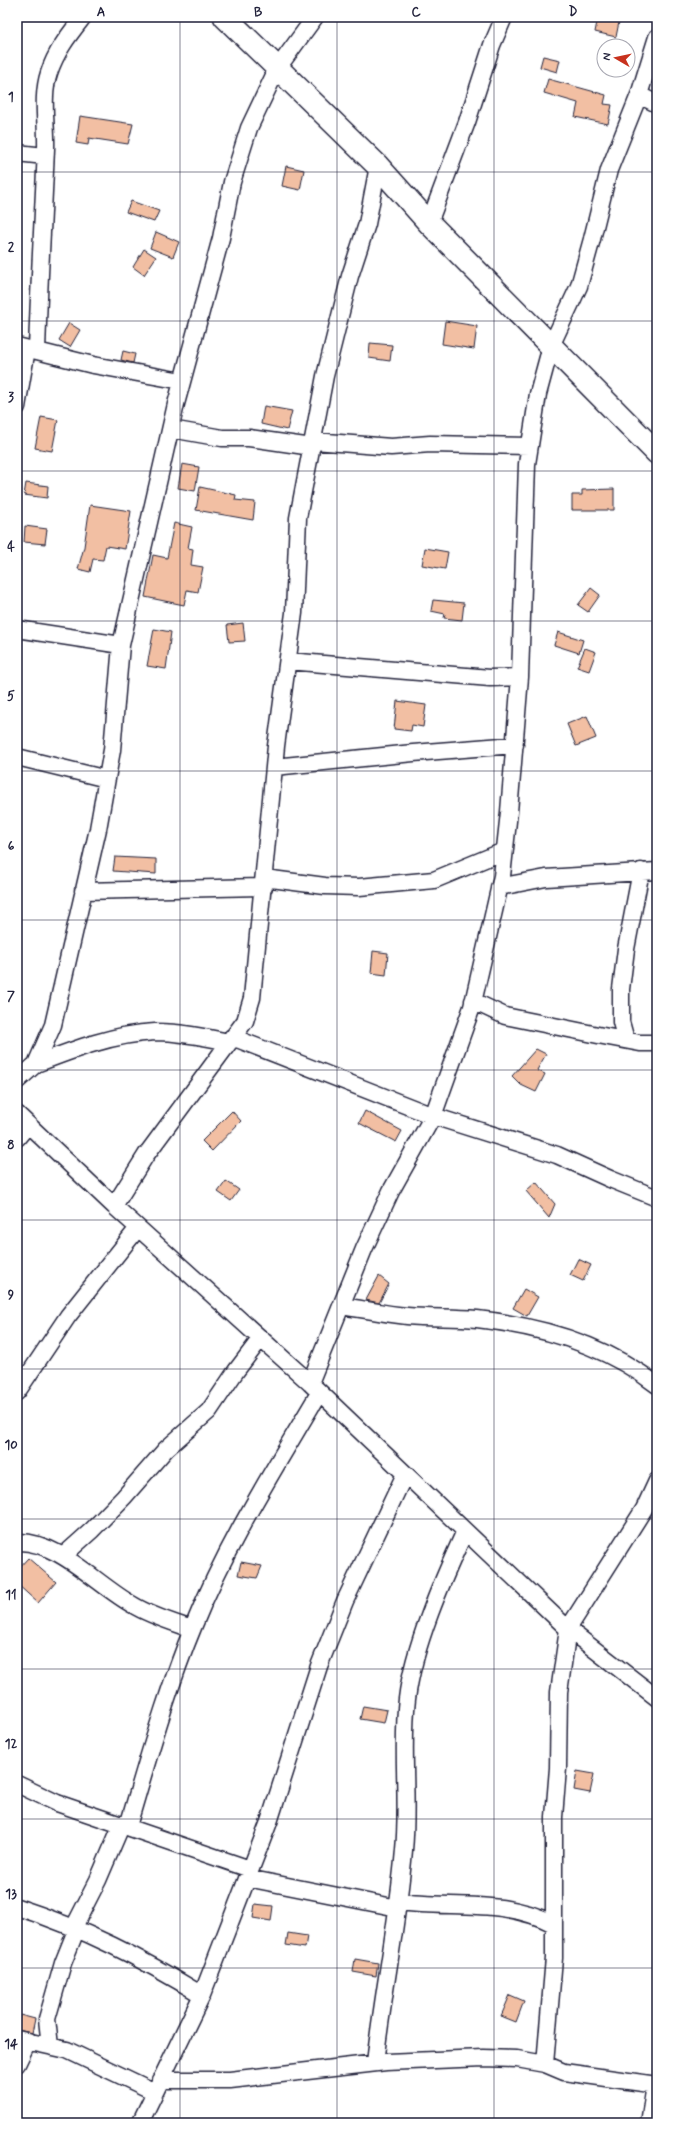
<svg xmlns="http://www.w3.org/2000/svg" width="674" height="2140" font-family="Mynerve,sans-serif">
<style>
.building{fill:#f2bfa3;stroke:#22223b}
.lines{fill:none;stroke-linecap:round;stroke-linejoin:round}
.street-casing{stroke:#22223b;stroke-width:19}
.secondary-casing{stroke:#22223b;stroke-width:25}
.street{stroke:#fff;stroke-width:16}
.secondary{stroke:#fff;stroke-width:22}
.grid{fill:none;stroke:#22223b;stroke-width:1;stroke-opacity:0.55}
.neatline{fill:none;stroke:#22223b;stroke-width:1.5}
.grid-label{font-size:13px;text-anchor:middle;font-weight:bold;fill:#22223b}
</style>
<rect width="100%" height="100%" fill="#fff"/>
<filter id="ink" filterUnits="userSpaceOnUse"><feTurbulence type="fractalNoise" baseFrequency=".025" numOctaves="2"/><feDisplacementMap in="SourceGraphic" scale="8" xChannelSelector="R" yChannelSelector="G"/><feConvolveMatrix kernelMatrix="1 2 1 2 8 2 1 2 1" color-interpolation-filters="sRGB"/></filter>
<g filter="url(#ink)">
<path class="building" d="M598,17H620L616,37L595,32Z
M543,56L560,60L557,72L540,67Z
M548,79L606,95L604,104L612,105L608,124L575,117L578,103L544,93Z
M80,116L133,124L128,144L89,138L88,145L76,143Z
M286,166L304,170L300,190L282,186Z
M131,201L159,211L154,222L126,212Z
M156,232L179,242L173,257L150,248Z
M144,249L156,257L144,275L133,267Z
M445,321L477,326L474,349L442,344Z
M69,323L80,330L70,347L59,340Z
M370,343L392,345L390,361L369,358Z
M123,351L135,354L133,363L121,360Z
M264,406L292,411L287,430L261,424Z
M41,417L58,420L52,451L35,448Z
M182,464L199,467L195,491L178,488Z
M26,483L48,486L47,498L24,495Z
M200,487L236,495L235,500L255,502L253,520L196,510Z
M614,489V510H572V495H582V490Z
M90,505L131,511L125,549L106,546L103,560L93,559L90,572L78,569L84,547Z
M174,523L192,527L188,548L193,549L191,565L203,567L198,592L187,590L184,605L145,597L153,555L167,558Z
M25,526L47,529L45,544L24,542Z
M425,548L448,552L445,569L422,565Z
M591,588L600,595L588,612L578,605Z
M433,600L464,603L462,620L444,618L445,614L431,611Z
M243,623L245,641L229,642L227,625Z
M154,629L171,632L166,669L147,666Z
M558,632L583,640L579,653L554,645Z
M585,648L596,652L589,671L577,667Z
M397,701L426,705L423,727L412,725L411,731L394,729Z
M587,716L596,738L576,746L567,724Z
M115,857L156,859V874L113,871Z
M373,951L388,953L386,975L371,973Z
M536,1049L546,1054L537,1070L545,1074L536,1092L521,1085L512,1076Z
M232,1111L241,1121L212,1151L202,1141Z
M365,1111L402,1131L396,1142L359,1123Z
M226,1181L239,1190L231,1201L218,1192Z
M536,1182L555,1204L549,1218L526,1191Z
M578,1259L591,1265L583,1281L570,1275Z
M379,1276L389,1284L379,1303L366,1300Z
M524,1289L538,1297L527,1316L513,1308Z
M28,1558L56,1582L38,1603L17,1584V1570Z
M241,1562L262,1566L257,1578L238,1575Z
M363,1706L387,1710L384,1723L360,1719Z
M577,1771L594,1774L590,1793L574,1790Z
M255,1904L273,1906L271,1921L253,1918Z
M288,1933L307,1936L305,1948L286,1945Z
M355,1959L378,1963L376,1976L353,1972Z
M510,1995L524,2001L516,2022L501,2016Z
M20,2015L35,2019L32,2033L17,2030Z"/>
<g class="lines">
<defs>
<path id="street" d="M639,95L657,104
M17,153L45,156
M429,223L467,122L492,45L504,17
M17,346L93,365L182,381
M37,351C39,284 43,216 46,149C47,124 41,97 49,73C56,51 69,35 83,17
M17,407L27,349
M171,429L222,438H249L312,447
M314,441L391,447L430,444L530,446
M17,629L121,645
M288,661L490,678L520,677
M17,757L107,779
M274,767L413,753L515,745
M264,878L325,886L359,887L434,880L504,851
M499,887L546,878L657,871
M83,891L264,887
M473,1001L505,1016L598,1035L640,1043H657
M232,1037L433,1116L557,1155L610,1179L657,1198
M626,1040L621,1022V989L626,949L641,871
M36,1064C75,1049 114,1034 155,1032C180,1032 205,1037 229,1042
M17,1081L36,1064L53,1025L98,829L112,750L121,645L176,404L221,238L232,182L249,128L277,69L315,17
M17,1114L114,1206L310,1383L568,1629L657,1698
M17,1138L28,1125
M114,1206L146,1155L245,1021L252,998L276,746L294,613L298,518L325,376L350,276L367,224L378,166
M341,1306C363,1309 385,1314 407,1316C430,1318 454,1317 477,1319C540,1326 606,1345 657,1385
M310,1383L364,1249L391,1191L433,1116L472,1007L502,876L509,812L520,677L527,464L538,394L551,346L579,286L592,239L609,170L639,95L657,37
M17,1392L68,1316L138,1228
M17,1542C58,1540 98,1586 133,1605C151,1616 172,1622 192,1629
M63,1556L92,1530L124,1497L166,1449L209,1411L236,1371L261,1338
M17,1784L57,1803L250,1869
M128,1826C148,1759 167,1690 194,1625C227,1543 275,1468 319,1393
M247,1878L398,1908
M399,1902C453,1909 503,1898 554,1924
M17,1907C85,1929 141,1958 202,1995
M74,1927L98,1880L122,1824
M17,2039L67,2050L155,2092
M50,2046L47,2019L63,1963L77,1928
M375,2063C383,1992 398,1921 404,1850C409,1800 401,1749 407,1699C413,1647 443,1579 465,1531
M17,2064L28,2041
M545,2064L554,1958V1817L558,1768L559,1692L568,1629L644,1509L657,1481
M160,2080H230L386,2062L484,2058L517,2059L545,2064L564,2072L657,2085
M140,2123L202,1995L269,1822L319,1666L345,1601L405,1474
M649,2123L655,2085"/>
<path id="secondary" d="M225,17L378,166L429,223L657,453"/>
</defs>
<use href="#street" class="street-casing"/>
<use href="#secondary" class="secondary-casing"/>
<use href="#street" class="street"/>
<use href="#secondary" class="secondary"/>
</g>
</g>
<path class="grid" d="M180,17V2123M337,17V2123M494,17V2123M17,172H657M17,321H657M17,471H657M17,621H657M17,771H657M17,920H657M17,1070H657M17,1220H657M17,1369H657M17,1519H657M17,1669H657M17,1819H657M17,1968H657"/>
<rect width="674" height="2140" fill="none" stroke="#fff" stroke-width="44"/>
<g transform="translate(616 58) rotate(279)"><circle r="19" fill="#ffffff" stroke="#a7a7b1"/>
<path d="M0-3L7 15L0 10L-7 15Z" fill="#c8321e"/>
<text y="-6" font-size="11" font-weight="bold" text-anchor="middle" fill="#22223b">N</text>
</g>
<rect x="22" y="22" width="630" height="2096" class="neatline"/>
<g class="grid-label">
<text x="101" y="16">A</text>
<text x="258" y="16">B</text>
<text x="416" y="16">C</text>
<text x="573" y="16">D</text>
<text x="11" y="101">1</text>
<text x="11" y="251">2</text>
<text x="11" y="401">3</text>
<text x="11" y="551">4</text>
<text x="11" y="700">5</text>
<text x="11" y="850">6</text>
<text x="11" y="1000">7</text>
<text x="11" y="1149">8</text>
<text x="11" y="1299">9</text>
<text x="11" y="1449">10</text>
<text x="11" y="1599">11</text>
<text x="11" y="1748">12</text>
<text x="11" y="1898">13</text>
<text x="11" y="2048">14</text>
</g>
</svg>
